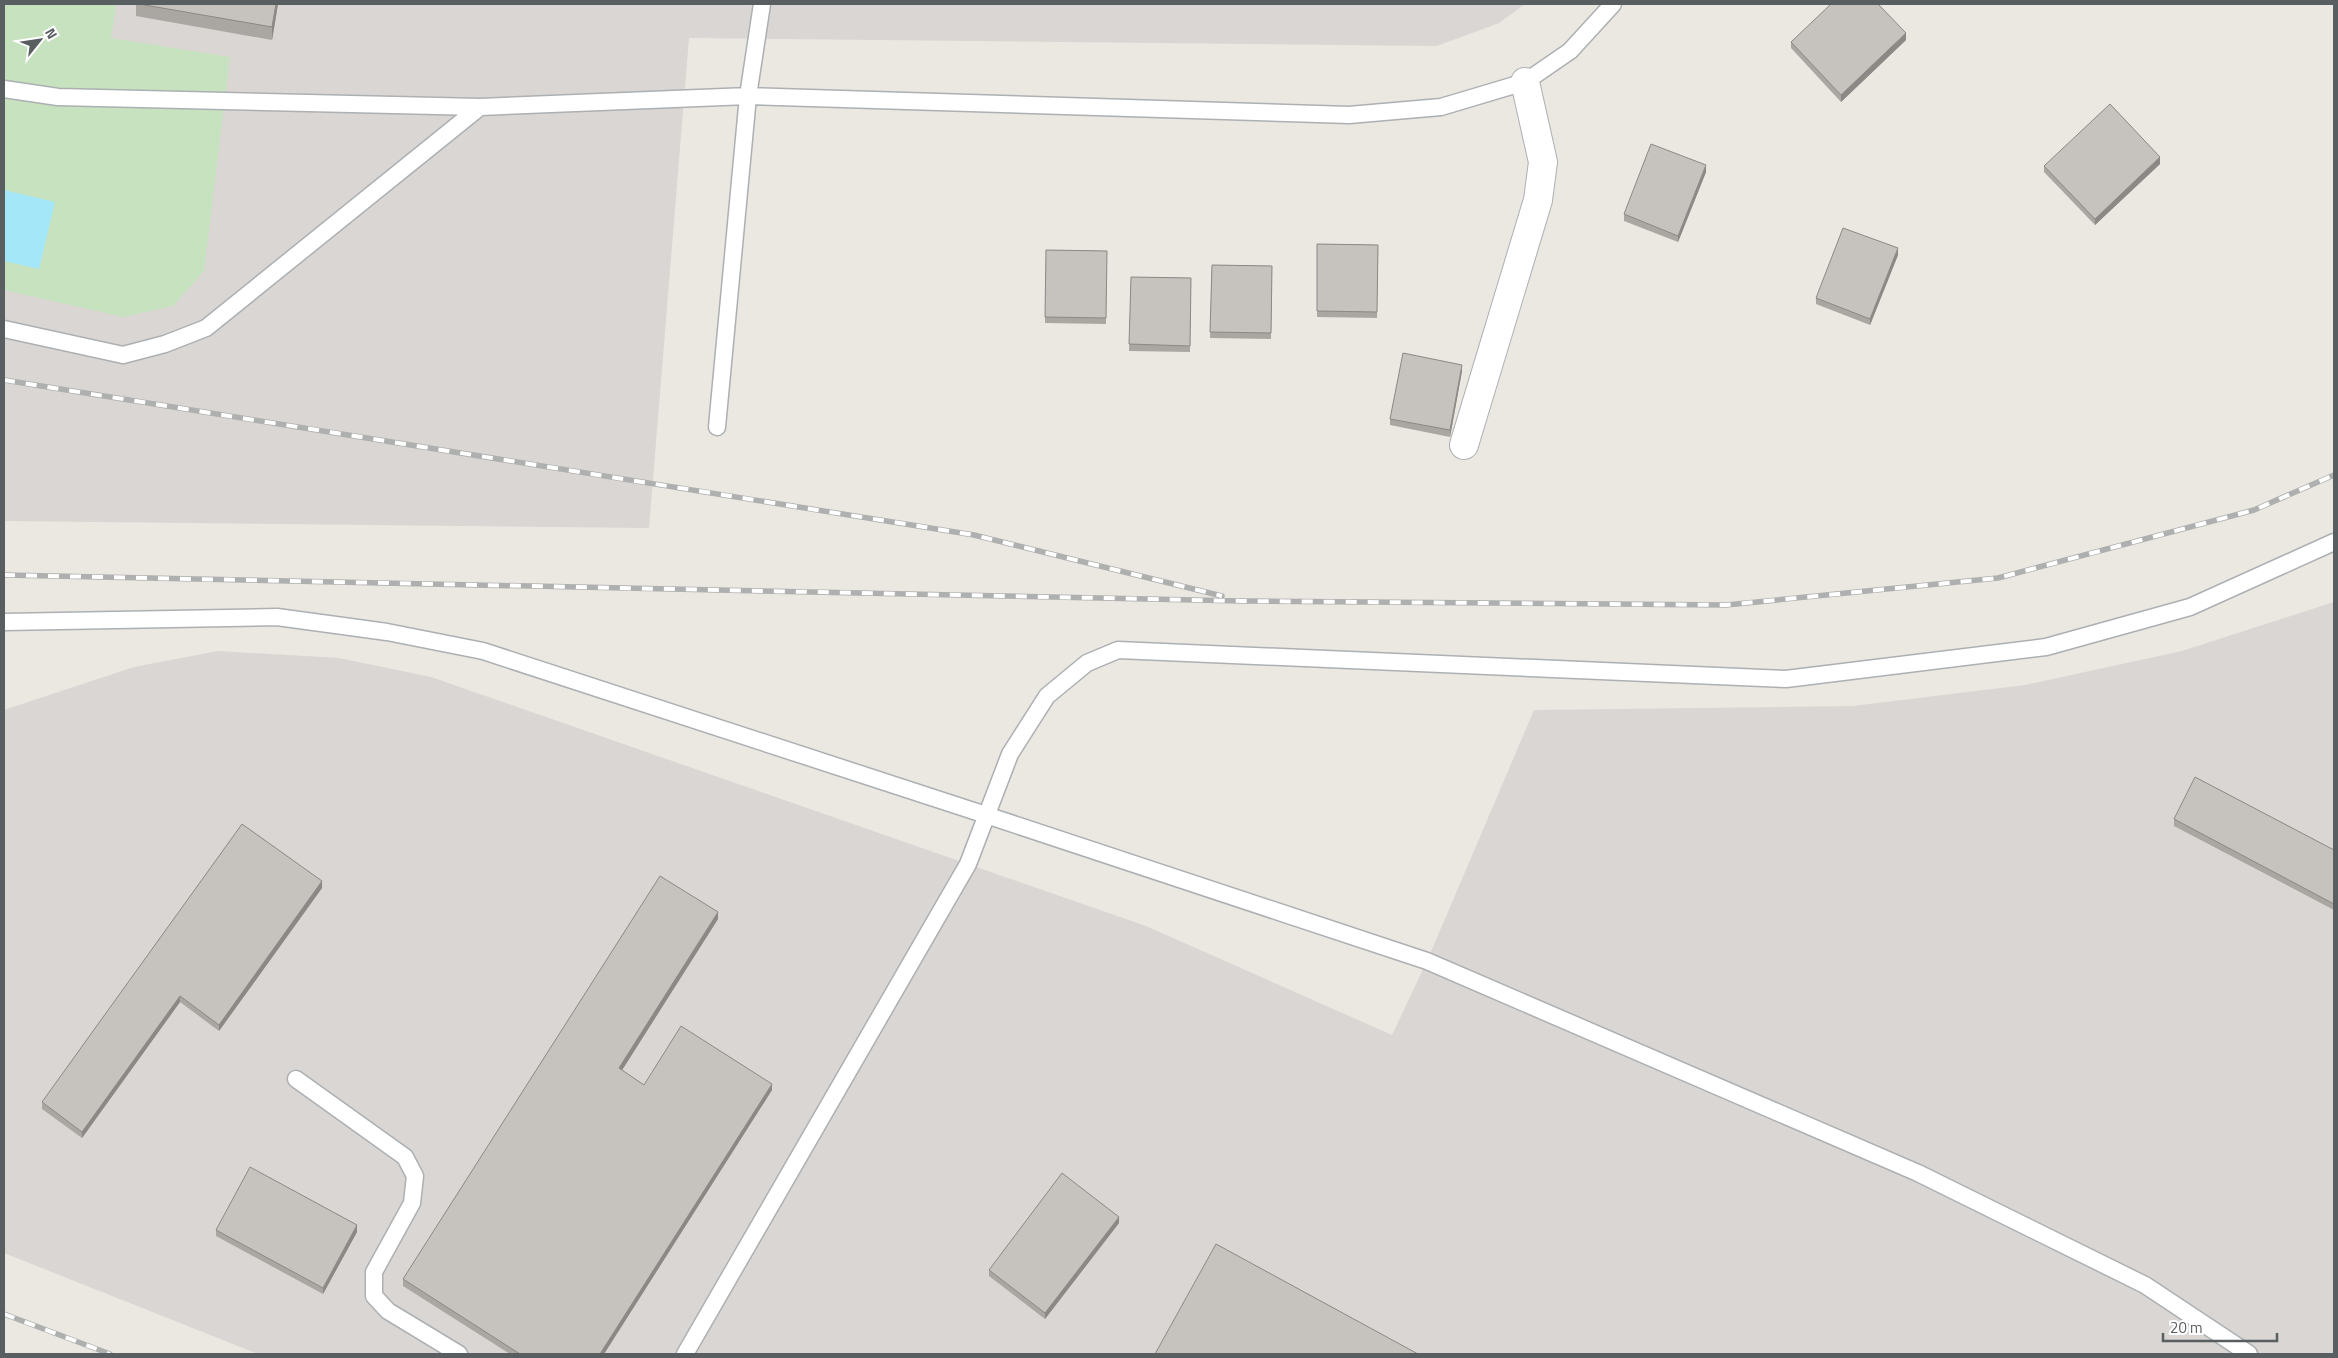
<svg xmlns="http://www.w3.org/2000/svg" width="2338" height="1358" font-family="'Titillium Web',sans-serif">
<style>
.industrial{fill:#dad6d3}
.green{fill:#c6e2be}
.water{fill:#a3e7f9}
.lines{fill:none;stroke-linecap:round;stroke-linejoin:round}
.service-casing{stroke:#acb0b3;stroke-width:19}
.minor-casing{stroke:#acb0b3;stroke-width:30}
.service{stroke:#fff;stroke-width:16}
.minor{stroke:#fff;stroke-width:28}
.rail-casing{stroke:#aeafaf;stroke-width:5.5}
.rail{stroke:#fff;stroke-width:4;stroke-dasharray:11;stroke-linecap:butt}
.wall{fill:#aaa7a3}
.shaded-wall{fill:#8b8885}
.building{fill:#c6c2be;stroke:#8b8885}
</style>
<rect width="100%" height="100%" fill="#ebe7e1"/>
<path class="industrial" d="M4,4H1525L1499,23L1437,46L689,38L649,528L4,521Z
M2334,602V1354H258L4,1253V710L134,667L218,651L339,658L431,677L1146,926L1392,1035L1427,961L1534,710L1853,706L2025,685L2182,651Z"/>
<path class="green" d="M4,4H116L111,38L230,57L204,271L173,306L123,317L4,290Z"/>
<path class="water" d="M4,190L55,202L39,269L4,261Z"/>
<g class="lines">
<defs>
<path id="service" d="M4,89L58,97L480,107
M4,329L123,355L165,344L206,328L480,107L748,96L1349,115L1441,107L1525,82L1570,51L1613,4
M717,427L748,96L762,4
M4,622L277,617L387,632L483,651L986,815L1427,961L1918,1173L2145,1285L2249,1354
M296,1079L405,1157L415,1176L412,1203L374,1272V1296L388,1311L459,1354
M685,1354L968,864L1010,754L1047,696L1087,663L1118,650L1786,679L2046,647L2190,607L2334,542"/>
<path id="minor" d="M1464,445L1538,200L1543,162L1525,82"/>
</defs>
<use href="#service" class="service-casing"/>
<use href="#minor" class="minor-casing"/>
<use href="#service" class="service"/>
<use href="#minor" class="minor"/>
<defs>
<path id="rail" d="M4,380L974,535L1222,596
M4,575L1242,601L1726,605L1998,578L2254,510L2334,475
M4,1314L110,1354"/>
</defs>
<use href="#rail" class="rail-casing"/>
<use href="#rail" class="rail"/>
</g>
<path class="wall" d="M136,4H278L272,40L136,16Z
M1906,40L1841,102L1791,48V42Z
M2160,164L2095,225L2044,172V166Z
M1706,172L1678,242L1624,221V214Z
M1317,244L1378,245L1377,318L1317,317Z
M1046,250L1107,251L1106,324L1045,323Z
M1898,255L1870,325L1816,304V298Z
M1212,265L1272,266L1271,339L1210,338Z
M1131,277L1191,278L1190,352L1129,351Z
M1462,371L1450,437L1390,425V419Z
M2174,819L2334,850V910L2174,826Z
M322,888L219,1031L180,1002L82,1138L42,1109V1102Z
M718,919L622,1070L644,1085L772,1090L604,1354H510L403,1286V1279Z
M1119,1223L1045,1319L989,1276V1270Z
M216,1230L357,1232L323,1294L216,1236Z"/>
<path class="shaded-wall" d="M276,4H278L272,40V27Z
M1906,33V40L1841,102V95Z
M2160,157V164L2095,225V219Z
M1706,165V172L1678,242V236Z
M1898,248V255L1870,325V319Z
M1462,365V371L1450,437V430Z
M322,881V888L219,1031V1025Z
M718,912V919L619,1075V1068Z
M180,996V1002L82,1138V1132Z
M772,1084V1090L604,1354H600Z
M1119,1217V1223L1045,1319V1313Z
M357,1225V1232L323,1294V1288Z"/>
<path class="building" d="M139,4H276L272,27Z
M1831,4H1878L1906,33L1841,95L1791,42Z
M2110,104L2160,157L2095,219L2044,166Z
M1651,144L1706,165L1678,236L1624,214Z
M1843,228L1898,248L1870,319L1816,298Z
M1317,244L1378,245L1377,312L1317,311Z
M1046,250L1107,251L1106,318L1045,317Z
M1212,265L1272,266L1271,333L1210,332Z
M1131,277L1191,278L1190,346L1129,344Z
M1403,353L1462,365L1450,430L1390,419Z
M2195,777L2334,850V904L2174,819Z
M242,824L322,881L219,1025L180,996L82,1132L42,1102Z
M660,876L718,912L619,1068L644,1085L681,1026L772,1084L600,1354H520L403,1279Z
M250,1167L357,1225L323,1288L216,1230Z
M1062,1173L1119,1217L1045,1313L989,1270Z
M1216,1244L1418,1354H1155Z"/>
<rect width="2338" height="1358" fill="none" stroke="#595e61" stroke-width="10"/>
<g transform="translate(40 40) rotate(60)" stroke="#ffffff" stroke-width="4" paint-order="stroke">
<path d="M0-4L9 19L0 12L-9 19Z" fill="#595e61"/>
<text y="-8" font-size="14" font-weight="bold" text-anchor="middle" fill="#595e61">N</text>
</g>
<path d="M2163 1333v8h114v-8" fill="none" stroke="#595e61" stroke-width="2.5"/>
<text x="2170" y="1333" font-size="15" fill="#595e61" stroke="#ffffff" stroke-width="4" paint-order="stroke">20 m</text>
</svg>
